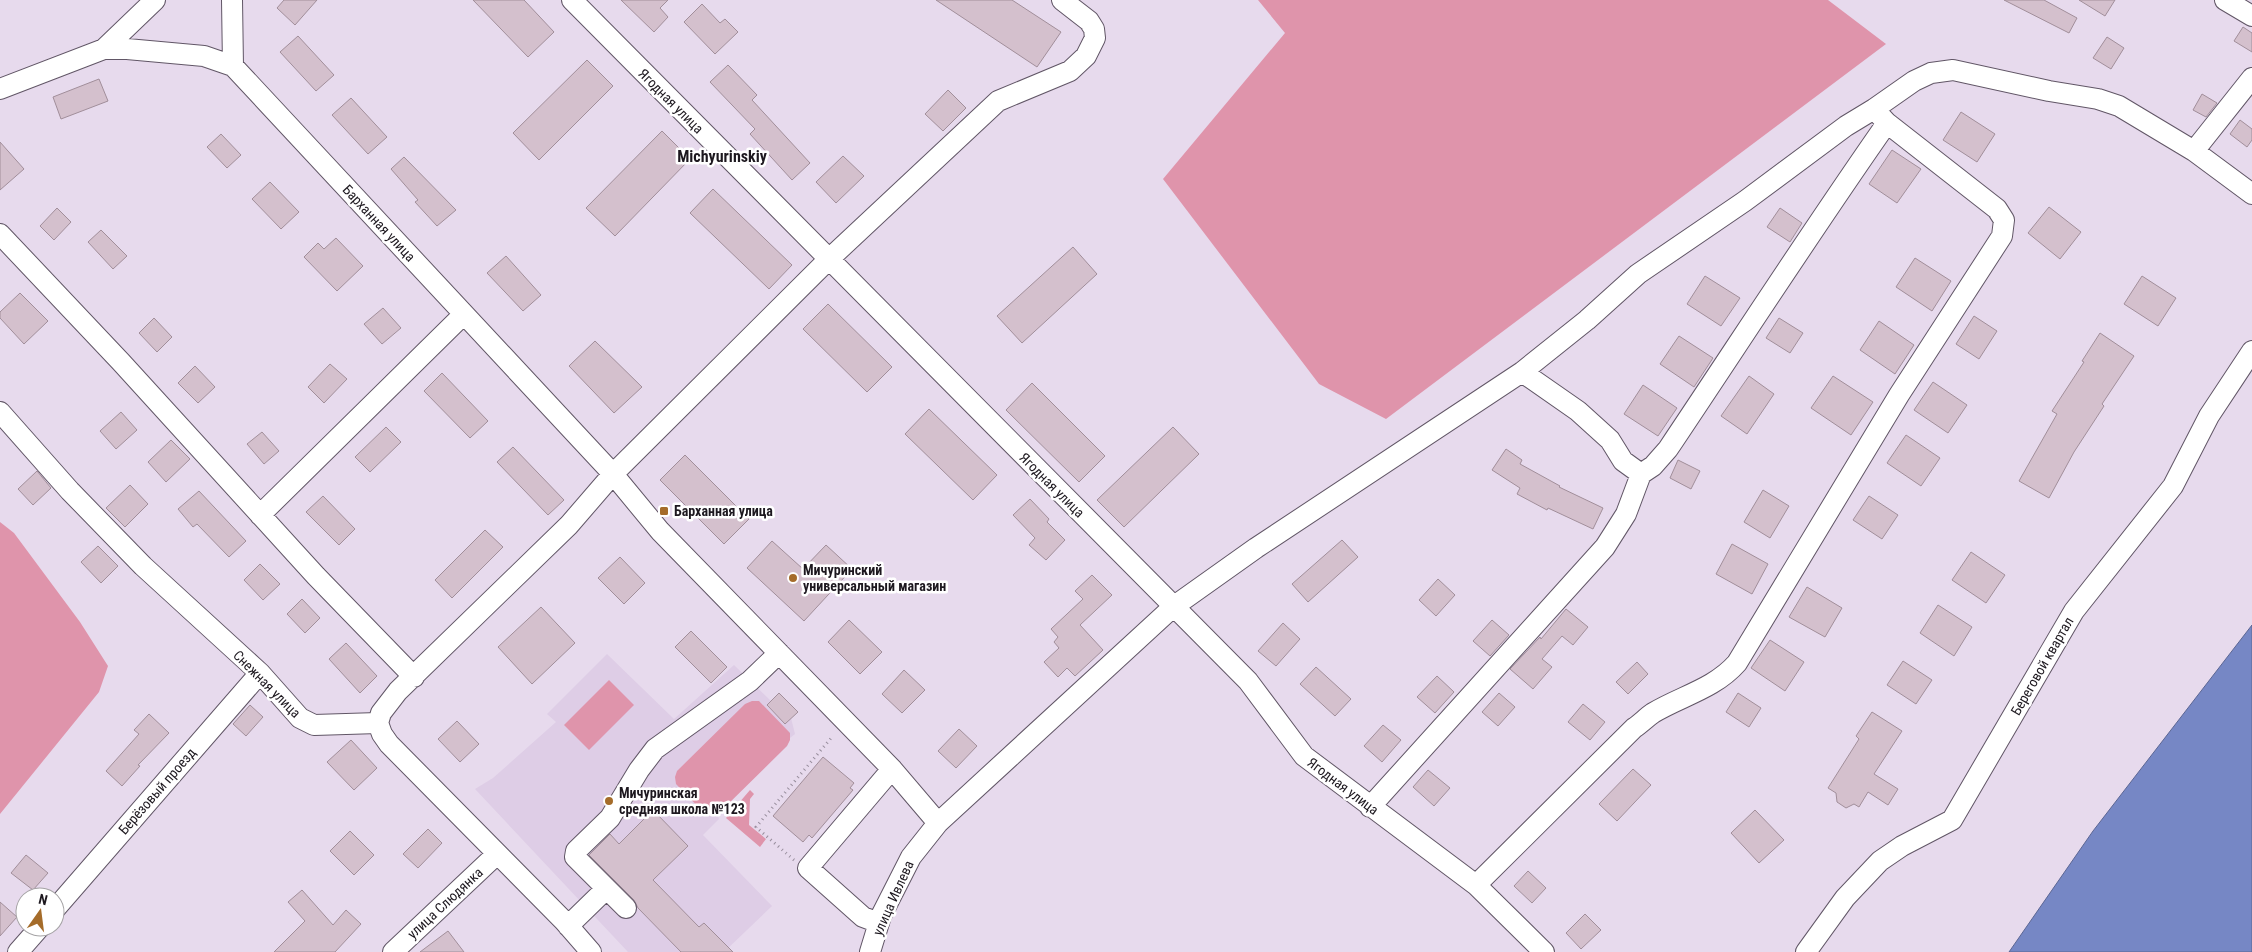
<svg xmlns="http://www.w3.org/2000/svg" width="2252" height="952" font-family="'Roboto Condensed',sans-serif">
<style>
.built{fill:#decde6}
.green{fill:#df94ab}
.water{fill:#7687c5;stroke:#5b6693}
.building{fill:#d4c0cd;stroke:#a18e9a}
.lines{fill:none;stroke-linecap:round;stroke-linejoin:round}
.minor-casing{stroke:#615666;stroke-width:22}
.path{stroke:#988e9d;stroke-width:3;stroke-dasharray:1 4;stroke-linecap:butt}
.minor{stroke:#fff;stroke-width:20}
.poi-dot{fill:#a56c2a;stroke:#fff;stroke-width:2}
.labels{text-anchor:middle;stroke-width:5;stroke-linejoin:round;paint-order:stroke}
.street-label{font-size:14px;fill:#1d181f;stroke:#fff}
.poi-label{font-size:14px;font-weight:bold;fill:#1d181f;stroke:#fff;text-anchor:start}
.quarter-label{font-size:16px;font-weight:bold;fill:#1d181f;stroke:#fff}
</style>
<rect width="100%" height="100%" fill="#e7daed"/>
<path class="built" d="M607,654L674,719L734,665L771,701L767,706L785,724L791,718L795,734L790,738L787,746L717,814L719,819L703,835L772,906L724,952H628L475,789L493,778L556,722L547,714Z"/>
<path class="green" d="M1258,0H1828L1886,44L1386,419L1319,384L1163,179L1285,33Z
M0,522L14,533L80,622L108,666L99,692L0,814Z
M609,680L634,705L589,750L564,725Z
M752,701H759L790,733V740L787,746L719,813L713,816L706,815L676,784L675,777L677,771L745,704Z
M750,790L754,794L750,799L749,825L766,839L760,847L726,818Z"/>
<path class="water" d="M2252,625V952H2009L2093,831Z"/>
<path class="building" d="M284,0H317L295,25L277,8Z
M473,0H524L554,32L528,57Z
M621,0H668L660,8L668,17L654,32Z
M936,0H1012L1061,32L1037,67Z
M2004,0H2044L2077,18L2069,33Z
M2079,0H2115L2105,16Z
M702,4L720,23L725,19L738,32L715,54L684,22Z
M2243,27L2252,33V52L2234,41Z
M298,36L334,75L316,91L280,52Z
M2107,37L2124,48L2111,69L2093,58Z
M587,60L613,86L539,160L513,133Z
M728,65L757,95L752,100L810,163L792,180L750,134L755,129L710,82Z
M99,79L108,101L61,119L53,97Z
M948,90L966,108L943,131L925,114Z
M2202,94L2217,103L2206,117L2193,110Z
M351,98L387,137L368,154L332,115Z
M1961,112L1995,134L1977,162L1943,140Z
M2240,120L2252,129V140L2247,147L2230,134Z
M662,131L690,159L615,236L586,208Z
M221,134L241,155L227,168L207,147Z
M0,142L24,169L0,190Z
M1892,150L1921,169L1897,203L1869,184Z
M843,156L864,176L836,203L816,182Z
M404,157L456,210L437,226L415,202L418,200L391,169Z
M270,182L299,212L281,229L252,199Z
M713,189L792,265L769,289L690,213Z
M2049,207L2081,232L2060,259L2028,233Z
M57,208L71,222L54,240L40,226Z
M1780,208L1802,223L1790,242L1767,227Z
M101,230L127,256L113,269L88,242Z
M336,238L363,266L337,291L304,257L318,243L324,249Z
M1073,247L1097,274L1022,343L997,316Z
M506,256L541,295L523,311L487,273Z
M1915,258L1951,281L1932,311L1896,287Z
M1705,276L1740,298L1721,326L1687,304Z
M2142,276L2176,298L2158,326L2124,304Z
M20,293L48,321L24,344L0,318V312Z
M828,304L892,367L867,392L803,329Z
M383,308L401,328L382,344L364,324Z
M1974,316L1997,331L1979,359L1956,344Z
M154,318L172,337L157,352L139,333Z
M1779,318L1803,333L1790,353L1766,338Z
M1879,321L1914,345L1895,374L1860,350Z
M2100,333L2134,356L2102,404L2104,406L2074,452L2049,498L2019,481L2057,414L2052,411L2084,362L2082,361Z
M1679,336L1713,358L1694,387L1660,364Z
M595,341L642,387L614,413L569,366Z
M330,364L347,379L324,403L308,387Z
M195,366L215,387L198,403L178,383Z
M442,373L488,421L470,438L424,391Z
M1749,376L1774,394L1747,434L1721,416Z
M1833,376L1873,402L1851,435L1811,408Z
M1933,382L1967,405L1948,433L1914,410Z
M1032,383L1105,456L1079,482L1006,410Z
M1643,385L1677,408L1658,436L1624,414Z
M929,409L997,475L973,500L905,434Z
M121,412L137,430L116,449L100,431Z
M386,427L401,442L370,472L355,457Z
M1173,427L1199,454L1124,527L1097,500Z
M262,432L279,451L264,464L247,444Z
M1906,435L1940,458L1921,486L1887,463Z
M171,440L190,459L166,482L148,462Z
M513,447L564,500L548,515L497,462Z
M1506,449L1522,460L1520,464L1560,486L1559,487L1603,508L1593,529L1548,508L1547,510L1517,494L1520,488L1492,470Z
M685,455L749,519L724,544L660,480Z
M1678,460L1700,471L1691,489L1670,478Z
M37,471L51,488L33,505L18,489Z
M130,485L148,504L125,527L106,508Z
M1763,490L1789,506L1770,538L1744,522Z
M199,491L246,541L229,557L197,524L193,527L178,509Z
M323,496L355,529L339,545L306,512Z
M1869,496L1898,515L1882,539L1853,520Z
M1030,499L1049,519L1047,522L1065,540L1046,560L1029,545L1035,538L1013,515Z
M485,530L503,547L452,598L435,580Z
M1342,540L1358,557L1308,602L1292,584Z
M772,541L803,569L826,545L852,569L804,621L747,568Z
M1732,544L1768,564L1752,594L1716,574Z
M98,546L118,566L101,583L81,562Z
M1971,552L2005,575L1986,603L1952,580Z
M620,557L645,583L624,604L598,578Z
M260,564L280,584L263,600L244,580Z
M1092,575L1112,595L1080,625L1103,650L1075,676L1067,668L1058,677L1044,662L1059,648L1054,642L1058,637L1051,629L1083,599L1075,591Z
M1438,579L1455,595L1436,616L1419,600Z
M1807,587L1842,608L1825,637L1789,617Z
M302,599L320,618L305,633L287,614Z
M1938,605L1972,627L1954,656L1920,633Z
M541,607L575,643L532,684L498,647Z
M1566,609L1588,627L1573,645L1562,636L1542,659L1552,667L1533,689L1510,669L1540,637L1541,639Z
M849,620L882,652L860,674L828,642Z
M1492,620L1509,635L1490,656L1473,641Z
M1283,623L1300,639L1276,666L1258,651Z
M691,631L727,667L711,683L675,647Z
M1770,640L1804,662L1785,691L1751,668Z
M346,643L377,676L360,693L329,659Z
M1903,661L1932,680L1916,704L1887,685Z
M1637,662L1648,674L1628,694L1616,682Z
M1316,667L1351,699L1335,716L1300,684Z
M904,670L925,690L902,713L882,694Z
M1437,676L1454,692L1435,713L1417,697Z
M779,693L798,712L785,724L767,705Z
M1499,693L1515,707L1498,726L1482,712Z
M1738,693L1761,708L1749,727L1726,712Z
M1583,704L1605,722L1590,740L1568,722Z
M250,705L263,717L246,736L233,724Z
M1872,712L1902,731L1874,774L1898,789L1888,805L1868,792L1859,807L1854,804L1846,808L1837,802L1836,793L1828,788L1859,739L1856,736Z
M149,714L169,733L138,765L140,766L122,786L106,771L139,734L134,730Z
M457,721L479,744L460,762L438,739Z
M1383,725L1401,740L1382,762L1364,746Z
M959,729L977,746L956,768L938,751Z
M351,740L377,768L354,790L327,762Z
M823,757L854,783L850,788L853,790L812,838L809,835L803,842L773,816Z
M1633,769L1651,785L1617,821L1599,804Z
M1428,770L1450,788L1434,806L1413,787Z
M653,810L688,846L653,880L699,927L704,923L733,952H681L638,908L634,900L589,855L610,834L619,844Z
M1755,810L1784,840L1759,863L1731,833Z
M428,829L442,843L418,868L403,854Z
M350,831L374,855L354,875L330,851Z
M26,855L48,873L33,890L11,873Z
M1528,871L1546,888L1532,903L1514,886Z
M302,890L333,925L346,910L361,924L335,952H274L305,921L288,902Z
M0,902L17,917L0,936Z
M1585,914L1601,930L1581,949L1566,933Z
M448,931L464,952H420Z"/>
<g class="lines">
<defs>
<path id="minor" d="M232,0L233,66L613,474L660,531L892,769L938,823
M572,0L1248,681L1304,756L1476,885L1544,952
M2225,0L2252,16
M104,49L155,0
M0,89L104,49H127L204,56L233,66
M2194,151L2252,78
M0,234L121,362L316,576L414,677
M0,412L70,491L143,566L260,673L300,718L314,725L378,723
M1641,474L1653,466L1668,449C1741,340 1812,230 1887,123
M260,515L464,314
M378,723L381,713L398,691L569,525L613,474L828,260L998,101L1070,71L1086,56L1095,38L1094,29L1089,21L1062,0
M378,723L382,734L389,744L564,921L591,952
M1370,807L1605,547L1626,514L1641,474L1623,461L1610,440L1578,411L1522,372
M1476,885L1634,728C1640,724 1646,718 1653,713C1681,696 1714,689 1737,663L1899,395L2002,236L2004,220L1997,209L1887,123L1874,109
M626,908L575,857L576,851L610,818L639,770L655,749L750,681L779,653
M55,909L260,673
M879,923L863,917L808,868L892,769
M568,926L606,889
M18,952L40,927
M393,952L497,854
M870,952L881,916L911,857L938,823L1173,607L1256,548L1522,372L1587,320L1638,274L1745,201L1846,126L1874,109L1914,81L1931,73L1953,70L2049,91L2098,99L2119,106L2194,151L2252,194
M1806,952L1845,898L1880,861L1902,846L1952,820L2074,611L2173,486L2209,416L2252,351"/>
</defs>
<use href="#minor" class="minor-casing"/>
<path class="path" d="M794,860L756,827L832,737"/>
<use href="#minor" class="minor"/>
</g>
<g class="poi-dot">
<rect x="659" y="506" width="10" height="10" rx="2.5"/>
<circle cx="793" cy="578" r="5"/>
<circle cx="609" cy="801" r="5"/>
</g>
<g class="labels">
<g class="street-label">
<text transform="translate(671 101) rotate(45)" y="5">Ягодная улица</text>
<text transform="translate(379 223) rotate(47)" y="5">Барханная улица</text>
<text transform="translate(1052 485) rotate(45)" y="5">Ягодная улица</text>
<text transform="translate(2042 666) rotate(-60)" y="5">Береговой квартал</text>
<text transform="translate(267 684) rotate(45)" y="5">Снежная улица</text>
<text transform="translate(1343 786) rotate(37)" y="5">Ягодная улица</text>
<text transform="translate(157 791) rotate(-49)" y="5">Берёзовый проезд</text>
<text transform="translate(893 898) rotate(-66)" y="5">улица Ивлева</text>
<text transform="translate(445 903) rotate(-43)" y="5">улица Слюдянка</text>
</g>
<g class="poi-label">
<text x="674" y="516">Барханная улица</text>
<text x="803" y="575">Мичуринский<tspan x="803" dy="16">универсальный магазин</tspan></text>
<text x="619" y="798">Мичуринская<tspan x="619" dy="16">средняя школа №123</tspan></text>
</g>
<g class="quarter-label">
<text x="722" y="162">Michyurinskiy</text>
</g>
</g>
<g transform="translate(40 912) rotate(14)"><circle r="24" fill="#ffffff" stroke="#a5a3a5"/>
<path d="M0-4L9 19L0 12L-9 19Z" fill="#a56c2a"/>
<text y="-8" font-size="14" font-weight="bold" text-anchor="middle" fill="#1d181f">N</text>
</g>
</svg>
